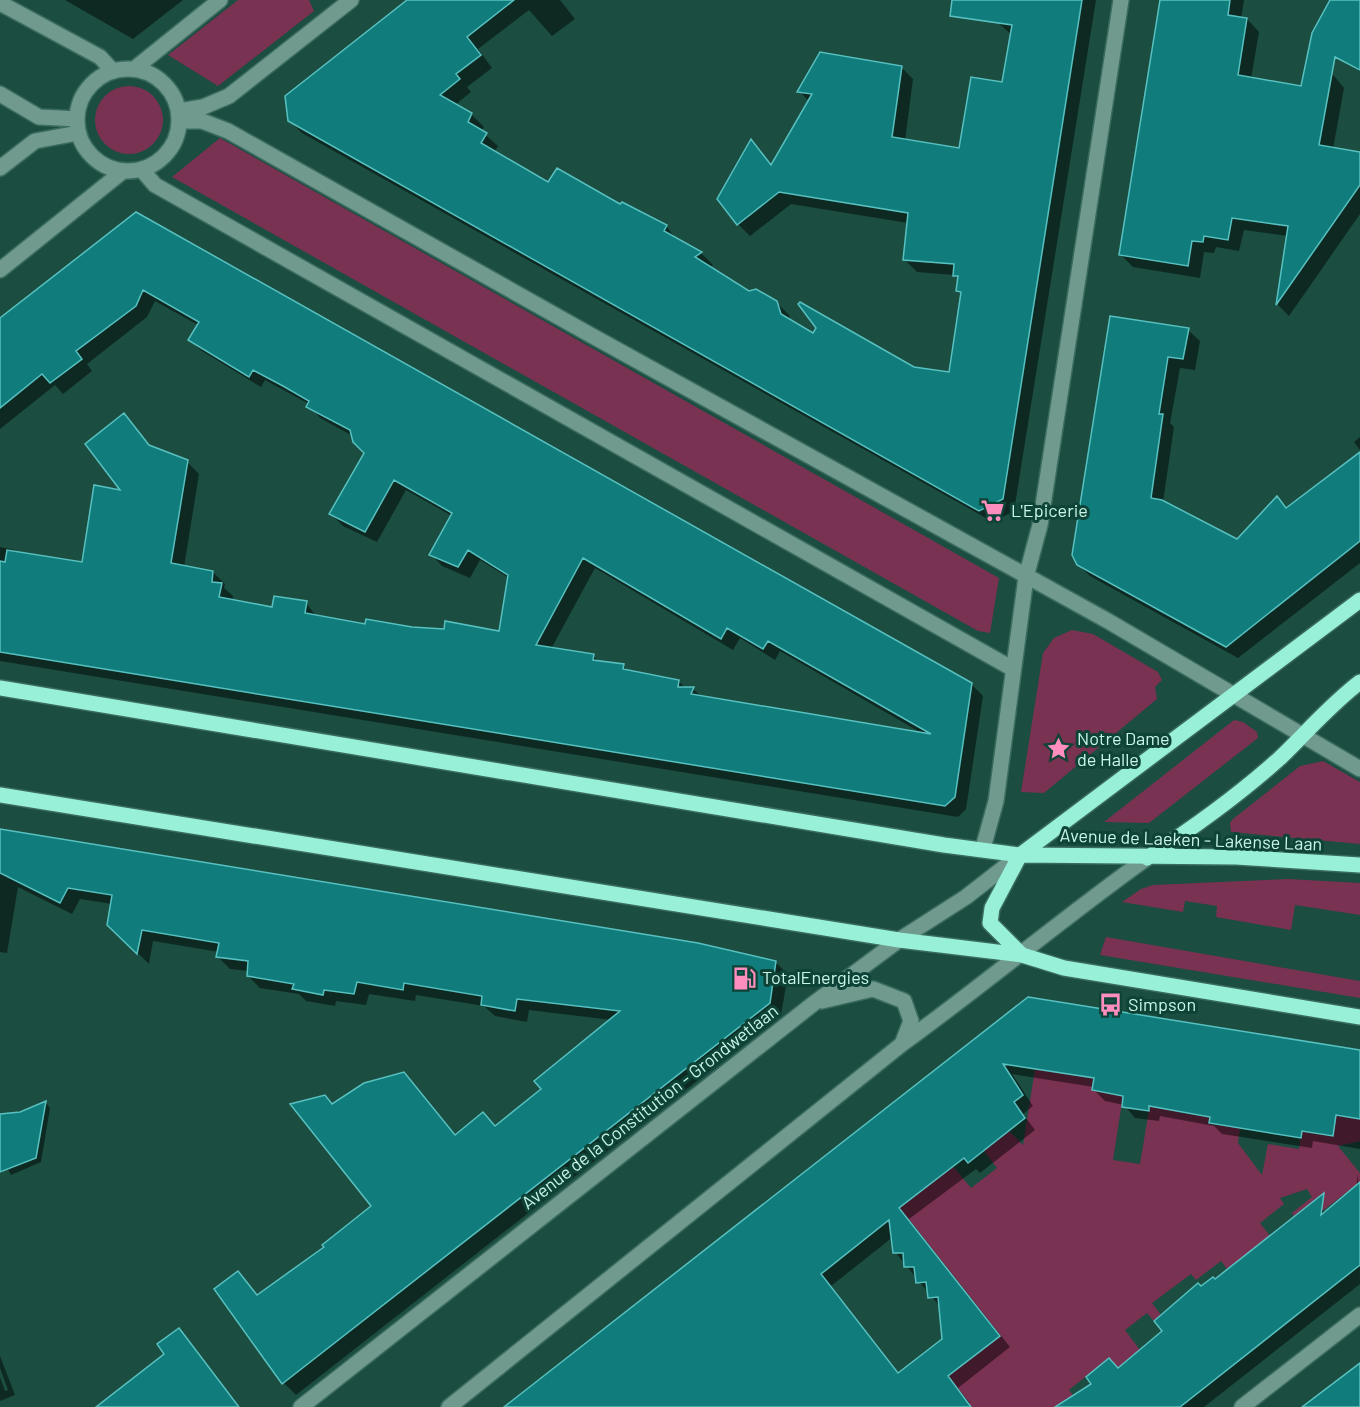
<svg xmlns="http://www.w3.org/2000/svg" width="1360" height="1407" font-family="Barlow,sans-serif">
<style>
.green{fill:#793252}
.shadow{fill:#0007;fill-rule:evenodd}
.building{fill:#107d7c;stroke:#58c1c0;stroke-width:1.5;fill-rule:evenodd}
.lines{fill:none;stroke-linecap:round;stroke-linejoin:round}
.minor-casing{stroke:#3a6b5f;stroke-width:18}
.major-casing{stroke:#3a6b5f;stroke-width:18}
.minor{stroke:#719a8e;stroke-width:15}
.major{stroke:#97f0d7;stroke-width:15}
.labels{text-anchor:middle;stroke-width:6;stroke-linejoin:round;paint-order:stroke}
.poi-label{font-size:18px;fill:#caf6e8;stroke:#0e4337;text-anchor:start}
.street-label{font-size:18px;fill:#caf6e8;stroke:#0e4337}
</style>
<rect width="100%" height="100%" fill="#1b4d41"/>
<path class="green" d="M238,0H309L314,11L218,86L168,55Z
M95 120a34 34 0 1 1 68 0a34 34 0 1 1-68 0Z
M220,138L999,578L990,633L978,631L172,177Z
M1072,630L1093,634L1158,672L1162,680L1155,687L1157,699L1044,793L1021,792L1043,653L1054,638Z
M1234,720L1243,722L1257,732L1258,738L1149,823L1104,822Z
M1323,761L1360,782V844L1231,832L1230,823L1233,819L1300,766Z
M1288,879L1360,883V915L1295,905L1291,930L1216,917L1217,906L1185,901L1183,912L1122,902L1141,889L1153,885Z
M1106,937L1360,981V998L1100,955Z
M1035,1069L1094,1078L1093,1090L1123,1096L1113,1160L1140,1164L1151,1098L1182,1102L1180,1113L1210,1117L1209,1124L1240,1128L1238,1143L1262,1175L1268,1144L1299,1149L1302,1131L1332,1136L1336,1115L1360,1119V1141L1338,1146L1360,1173V1182L1312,1219L1306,1231L1292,1213L1312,1197L1307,1189L1280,1198L1284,1204L1260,1223L1274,1241L1248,1254L1227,1269L1221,1261L1196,1280L1191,1274L1152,1303L1161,1315L1154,1321L1147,1313L1125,1330L1140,1350L1119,1369L1109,1358L1069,1390L1082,1407H923L917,1400L1000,1336L899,1208L952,1165L971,1188L997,1168L984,1151L1009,1131L1023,1145Z"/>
<path class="shadow" d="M65,0H183L133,39Z
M410,0H560L575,19L552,36L529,10L478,49L492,68L467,87L471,92L455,105L472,115L484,127L481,131L498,146L494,152L549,184L621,206L666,226L677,240L701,253L713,265L709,268L749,292L776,302L789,315L791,322L814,335L913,368L951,374L962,295L957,290L959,279L954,275L917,272L905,260L908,223L791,204L750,236L738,224L751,142L772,166L810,102L799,91L901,67L913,79L905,141L960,150L1003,83L1012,35L997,22L954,0H1096L1014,511L993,522L302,133L289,120Z
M1162,0H1244L1241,19H1247L1259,32L1251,79L1302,88L1321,60L1344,88L1333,149L1360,153V214L1289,316L1278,305L1288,236L1244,230L1239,251L1216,247L1214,253L1204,252L1200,278L1133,267L1121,255Z
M136,214L971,684L983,696L966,809L958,817L0,661V547L15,550L18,553L83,563L124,492V415L152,448L187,462L199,474L184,567L213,572L225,584L224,588L233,596L232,601L274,609L306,603L317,617L367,626L500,632L509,578L480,560L470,578L442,566L431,554L452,516L406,490L377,542L343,526L331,514L366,453L353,436L320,418L309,404L265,380L261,387L202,351L190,340L198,325L155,301L147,317L87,364L92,371L63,394L55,385L0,429V321ZM595,568L733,650L740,638L775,660L780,651L925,735L702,697L693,689L686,688L678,681L630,672L623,666L600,662L593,656L551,649Z
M1111,318L1188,330L1200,341L1195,370L1180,368L1170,423L1174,427L1163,502L1237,541L1277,498L1288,509L1360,454V563L1238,658L1090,576L1078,564Z
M1360,437V450L1354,442Z
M0,830L775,962L788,974L781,1015L296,1395L284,1383L216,1290L237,1273L258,1296L326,1248L373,1207L333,1105L404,1074L456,1136L483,1114L496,1127L543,1090L612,1020L529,1010L527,1022L495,1016L484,1006L416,995L415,1001L369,994L366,1005L336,1001L335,1006L306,1001L299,994L260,988L248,976V971L230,969L218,957L219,952L153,941L149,964L109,925L112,904L80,899L72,914L18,887L7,953L0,952Z
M1028,999L1360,1052V1149L1313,1141L1312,1148L1222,1134L1214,1126L1160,1116L1159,1121L1135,1118L1124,1105L1105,1101L1094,1090V1087L1012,1074L1033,1106L1023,1114L1035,1130L980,1173L976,1169L909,1219L1010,1347L958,1388L970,1403L965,1407H507ZM893,1237L895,1252L941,1308L943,1340L899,1373L831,1286Z
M46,1103L50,1108L41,1162L11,1175L0,1154V1114L7,1115Z
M1358,1174L1360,1284L1204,1407H1059L1119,1370L1164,1331L1201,1288L1215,1281L1315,1202L1325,1212L1356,1187Z
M179,1330L240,1407H106L166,1354Z
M0,1356L15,1395L0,1401V1377L5,1391L8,1390L0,1368Z"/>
<path class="building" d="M407,0H514L467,37L481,55L456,74L460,79L440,95L472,113L468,122L487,133L481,143L548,182L557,168L620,204L622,202L667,225L664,231L702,252L695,257L749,291L756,289L777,301L781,314L813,333L816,328L798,304L800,302L914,367L949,372L961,292L956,291L958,276H953L954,264L903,260L908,213L779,192L737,225L717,199L751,139L771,165L812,94L797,92L820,52L902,66L892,137L959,148L971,77L1002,82L1012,25L950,16L952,0H1082L1003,499L979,511L288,121L285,96Z
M1160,0H1230L1228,15L1247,18L1238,75L1301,86L1312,33L1330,0H1360V70L1335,57L1319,145L1360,152V185L1276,305L1288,226L1232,218L1228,240L1204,236L1203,242L1192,241L1188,266L1119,255Z
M136,212L972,683L955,797L945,806L0,652V561L5,562L7,550L82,562L94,485L120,490L85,444L124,413L149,445L188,460L171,563L213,571L212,582L222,583L219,597L272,607L274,596L307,601L305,613L365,624L366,619L412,627L444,629L445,621L499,631L508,575L468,550L458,567L429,555L452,513L394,480L365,532L329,514L364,453L353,442L350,430L306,407L309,401L283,386L253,370L249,377L188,340L199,322L143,290L136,306L76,351L82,359L50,383L42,374L0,408V318ZM583,558L721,639L727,628L763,649L768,641L931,734L691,694L694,687H678L679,680L623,669L624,664L593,660L594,654L536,645Z
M1110,316L1189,328L1183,359L1168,357L1159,414H1163L1151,498L1162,500L1237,539L1277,496L1286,508L1360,452V541L1226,647L1077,565L1072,555Z
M0,829L698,943L776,961L770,1003L282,1384L214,1289L238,1271L257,1295L324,1247L322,1245L371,1206L290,1104L325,1095L332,1104L364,1083L404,1072L455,1135L483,1112L495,1126L541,1089L534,1081L620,1011L517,999L515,1011L481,1005L482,996L404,983L403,990L357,982L354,994L324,990L323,995L292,989L294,984L247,976L248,961L216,957L219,943L142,930L137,954L107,925L112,895L68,888L60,903L0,873Z
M1028,997L1360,1050V1119L1336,1115L1333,1136L1302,1131L1301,1138L1209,1123L1210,1117L1149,1106V1111L1122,1107L1123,1096L1092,1090L1094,1078L1003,1064L1023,1095L1014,1102L1025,1118L968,1163L964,1158L899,1208L1000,1336L948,1376L971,1407H504ZM889,1220L893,1253H903L904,1267H914L916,1283L926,1282L928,1298L938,1297L942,1339L898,1373L821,1274Z
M46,1101L36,1158L0,1172V1114L20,1112Z
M1360,1182V1265L1180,1407H1055L1091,1384L1086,1377L1109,1358L1118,1368L1162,1331L1154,1321L1198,1283L1201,1286L1213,1277L1215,1279L1324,1193L1321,1215Z
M179,1328L239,1407H96L164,1354L157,1344Z
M1360,1363V1407H1302Z"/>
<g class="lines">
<defs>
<path id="minor" d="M0,3L100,57L113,71
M134,69L220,0
M77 120a51 51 0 1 1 102 0a51 51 0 1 1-102 0Z
M0,94L39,117L77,119
M179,111L203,107L229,96L351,0
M180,121H202L228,131L587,333L1108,621L1360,769
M0,168L35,141L78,133
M142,170L155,185L1013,669
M0,270L122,172
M983,848L996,801L1026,577L1040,525L1121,0
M822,1001L873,989L904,1001L911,1021L902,1044
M301,1407L813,1004L899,940L966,897L1020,855
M449,1407L902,1044C985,984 1063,918 1147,858
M1242,1407L1360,1315"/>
<path id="major" d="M0,688L944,845L1020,855L1236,857L1360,865
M0,795L899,940L1022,955L1064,968L1360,1017
M1147,858C1193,828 1239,795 1280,758C1307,732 1330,705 1360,682
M1022,955L990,923L992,908L1020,855L1360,600"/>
</defs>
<use href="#minor" class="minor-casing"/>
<use href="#major" class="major-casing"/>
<use href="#minor" class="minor"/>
<use href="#major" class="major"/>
</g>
<defs>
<symbol id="supermarket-bare" viewBox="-9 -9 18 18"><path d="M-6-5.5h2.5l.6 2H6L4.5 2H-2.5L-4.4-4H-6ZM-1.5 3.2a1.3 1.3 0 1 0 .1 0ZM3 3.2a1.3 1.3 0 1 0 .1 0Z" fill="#fe8ebe" stroke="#0e4337" stroke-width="2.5" paint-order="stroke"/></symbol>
<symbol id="sight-bare" viewBox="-9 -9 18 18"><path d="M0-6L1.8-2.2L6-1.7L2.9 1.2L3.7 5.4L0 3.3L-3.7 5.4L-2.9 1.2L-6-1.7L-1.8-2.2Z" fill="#fe8ebe" stroke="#0e4337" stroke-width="2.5" paint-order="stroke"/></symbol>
<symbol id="fuel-bare" viewBox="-9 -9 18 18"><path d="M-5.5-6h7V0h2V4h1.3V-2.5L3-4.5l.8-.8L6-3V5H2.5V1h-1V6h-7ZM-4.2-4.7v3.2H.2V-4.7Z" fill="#fe8ebe" stroke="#0e4337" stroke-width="2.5" paint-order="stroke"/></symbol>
<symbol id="bus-bare" viewBox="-9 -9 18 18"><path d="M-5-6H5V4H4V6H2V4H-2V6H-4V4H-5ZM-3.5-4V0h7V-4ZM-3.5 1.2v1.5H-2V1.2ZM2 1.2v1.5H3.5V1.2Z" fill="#fe8ebe" stroke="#0e4337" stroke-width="2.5" paint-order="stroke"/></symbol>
</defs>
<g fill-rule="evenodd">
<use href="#supermarket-bare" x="976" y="494" width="33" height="33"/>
<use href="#sight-bare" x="1042" y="732" width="33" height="33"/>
<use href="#fuel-bare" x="728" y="962" width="33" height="33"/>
<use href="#bus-bare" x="1094" y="988" width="33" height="33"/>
</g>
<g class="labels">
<g class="poi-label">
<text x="1011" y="517">L'Epicerie</text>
<text x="1077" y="745">Notre Dame<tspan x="1077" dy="21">de Halle</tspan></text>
<text x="762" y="984">TotalEnergies</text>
<text x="1128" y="1011">Simpson</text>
</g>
<g class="street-label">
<text transform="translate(1191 840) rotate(2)" y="6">Avenue de Laeken - Lakense Laan</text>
<text transform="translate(650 1107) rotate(-38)" y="6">Avenue de la Constitution - Grondwetlaan</text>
</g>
</g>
</svg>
